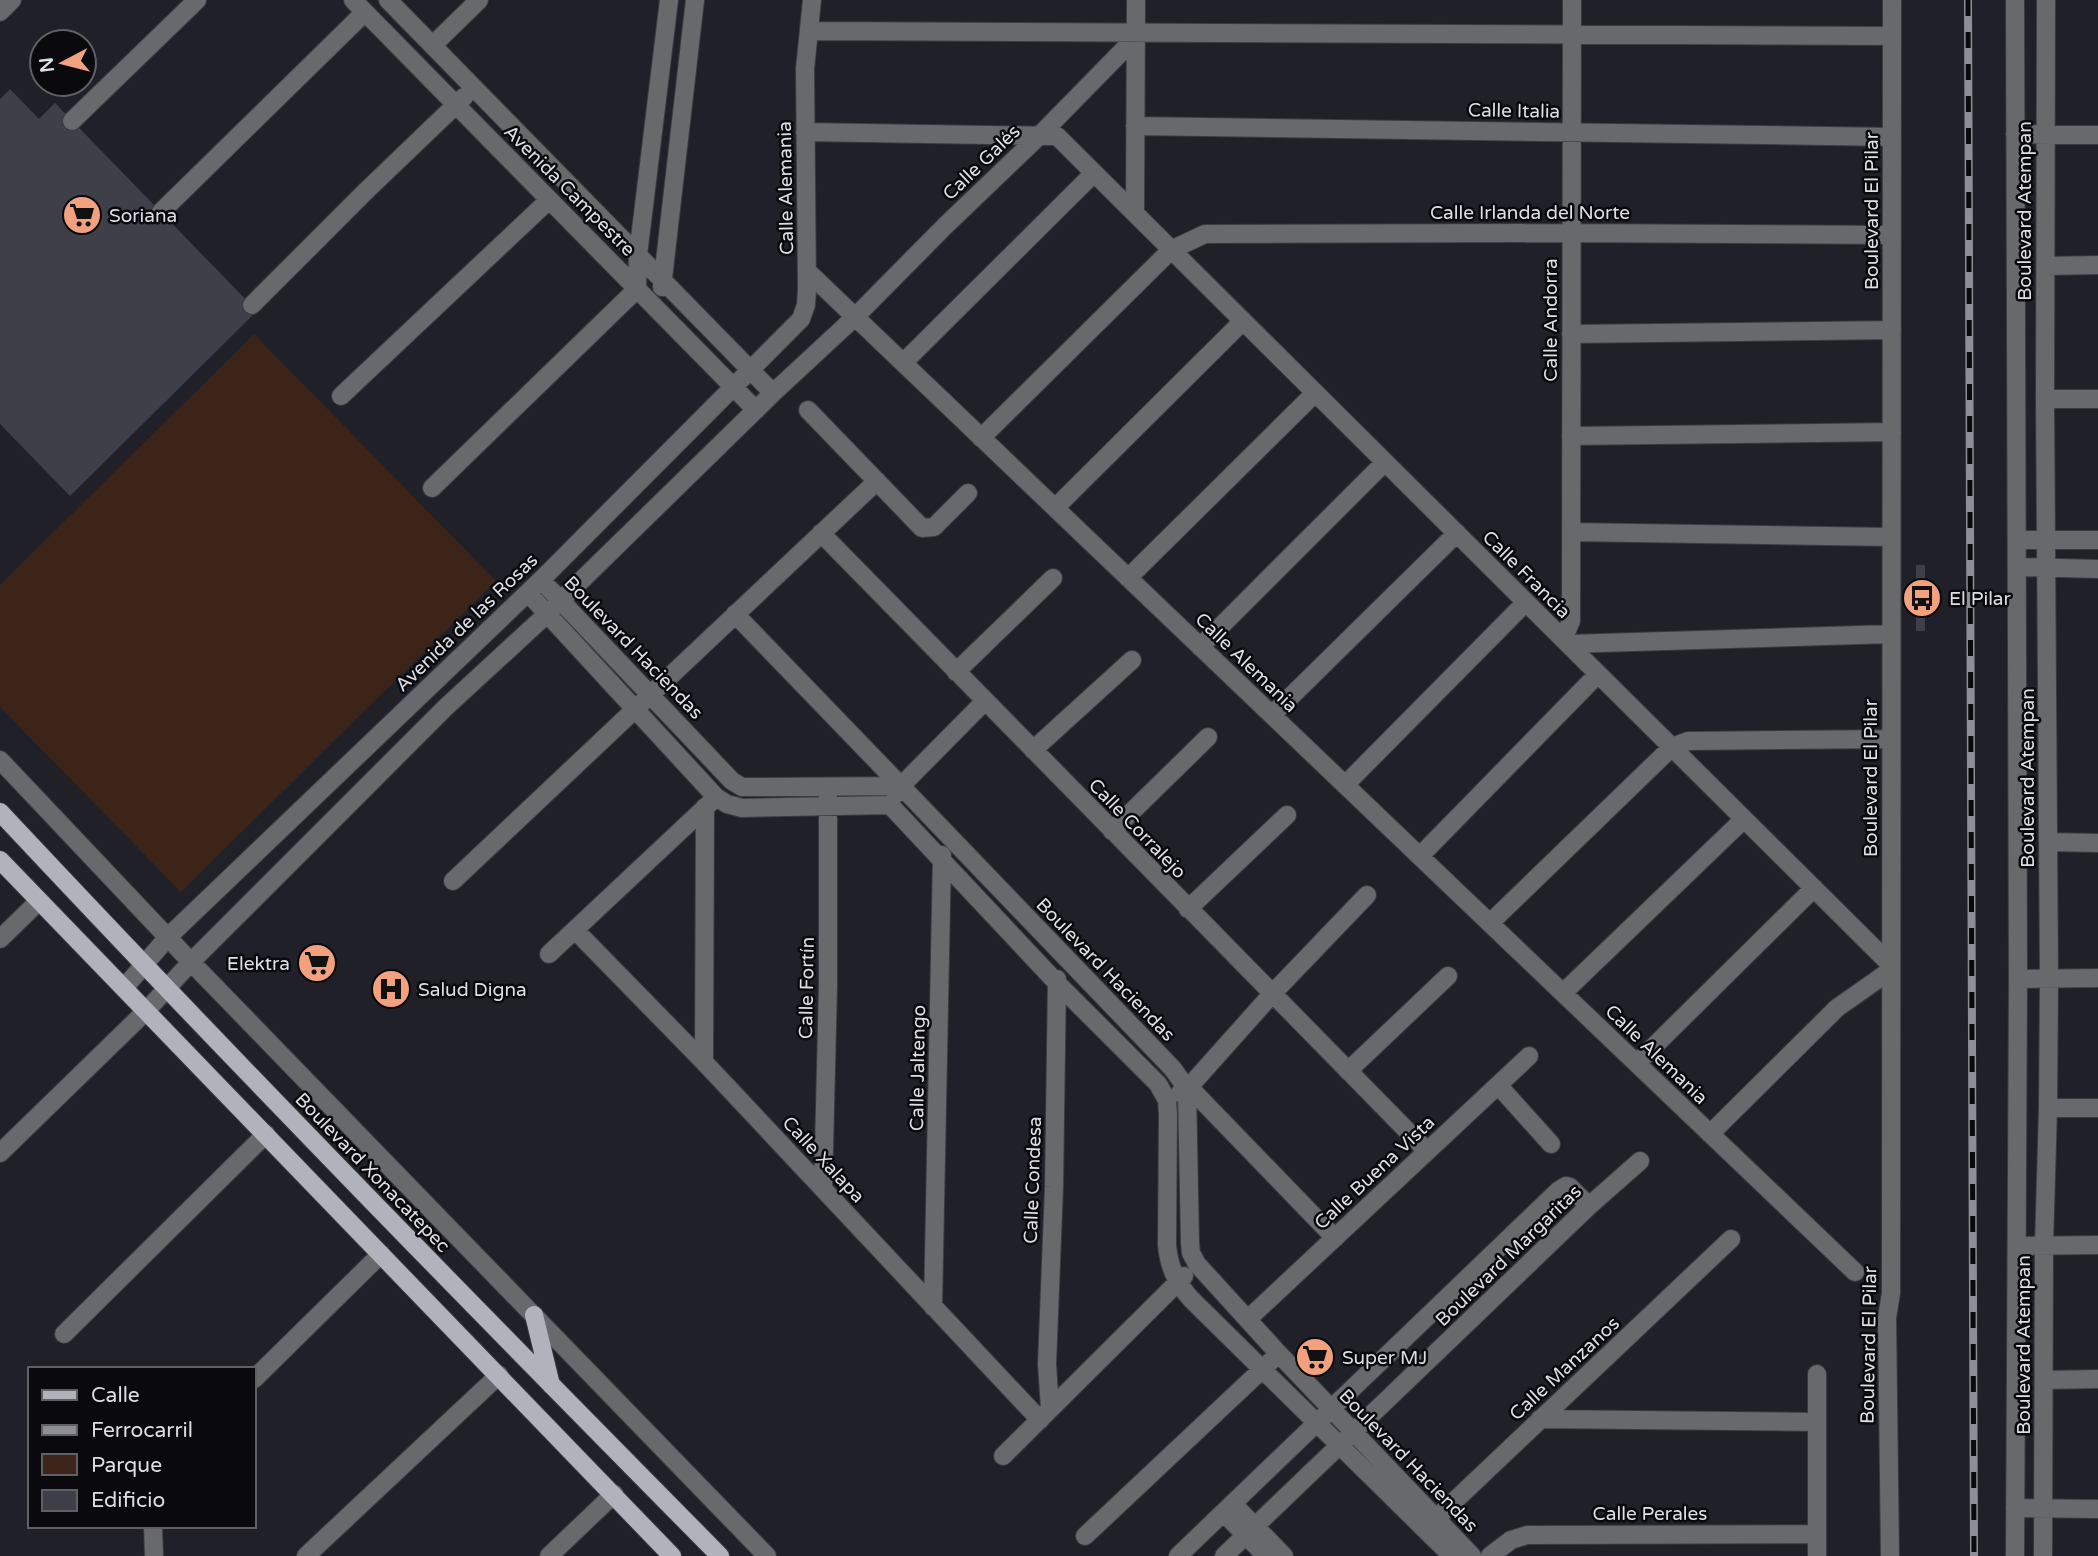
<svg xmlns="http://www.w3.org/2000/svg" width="2098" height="1556" font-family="'Varela Round',sans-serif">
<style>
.green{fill:#3d2419}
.building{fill:#3e3f48}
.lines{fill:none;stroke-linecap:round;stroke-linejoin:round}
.minor-casing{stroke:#3a3b42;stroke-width:20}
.major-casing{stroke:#3a3b42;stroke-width:20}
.minor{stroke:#68696d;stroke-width:18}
.major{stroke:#b1b3bc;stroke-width:18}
.rail-casing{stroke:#8e8f96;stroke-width:8}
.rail{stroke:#0a0a0e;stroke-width:5;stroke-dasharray:16;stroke-linecap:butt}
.labels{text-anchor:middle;stroke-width:5;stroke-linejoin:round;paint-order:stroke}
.street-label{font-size:19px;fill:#dedfe4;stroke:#0a0a0e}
.poi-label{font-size:19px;fill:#dedfe4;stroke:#0a0a0e;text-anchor:start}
</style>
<rect width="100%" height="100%" fill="#1f2028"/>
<path class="green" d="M254,334L496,581L181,892L0,707V585Z"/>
<path class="building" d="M10,89L39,119L55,103L257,311L70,496L0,424V99Z
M1916,565H1925V631H1916Z"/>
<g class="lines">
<defs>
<path id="minor" d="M353,0L756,410
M388,0L773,393
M0,12L12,0
M809,31L1892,36
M433,45L479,0
M72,121L197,0
M1135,126L1892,137
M805,132L1057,136L1891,965
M2015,134L2098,135
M161,212L365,12
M1135,213L1136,0
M2046,266L2098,265
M807,271L1855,1272
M662,287L695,0
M252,305L367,190L464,97
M1571,334L1892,330
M903,363L1094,173
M341,396L549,200
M2045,399H2098
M808,410L922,528L934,527L968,493
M1571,436L1892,432
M981,438L1171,250L1205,234L1571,233L1892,235
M432,488L637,289L638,255L669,0
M1055,508L1243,321
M1571,532L1891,537
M821,533L1427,1151
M2018,540H2098
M2018,567L2098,569
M1128,578L1315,393
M541,580L732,781L742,787H754L901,786L1173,1069L1187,1089L1190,1243L1191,1253L1197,1264L1279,1354L1472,1556
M528,593L716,797L727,804L742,808L890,805L1057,983L1158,1084L1167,1100L1168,1114L1167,1245C1169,1267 1176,1282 1191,1299L1452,1556
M735,614L901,786
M1563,639L1571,621L1572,0
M1568,644L1891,634
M1200,647L1385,462
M956,672L1053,578
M1272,715L1457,533
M1033,750L1132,660
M0,760L191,962L767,1556
M1345,785L1526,602
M896,794L901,786L985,701
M1112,831L1208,737
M2048,842L2098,843
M1420,856L1598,674
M453,881L877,481
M1188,909L1287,815
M1490,923L1672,747L1688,741L1891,739
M575,930L704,1062L1040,1420
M0,939L39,901
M549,954L710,803
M2018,979L2098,978
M124,988L168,937L541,580L801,319L806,305L807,289L805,69L812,0
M1563,993L1744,819
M704,1062L705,807
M1637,1063L1814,888
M1348,1071L1448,976
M1498,1085L1551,1144
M1189,1087L1335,1238
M1180,1093L1189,1087L1272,994L1367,895
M2048,1108H2098
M1710,1134L1837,1008L1891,970
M0,1153L147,1010L191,962L446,707L547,614L773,393L855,317L945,226L1039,136L1136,37
M823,1189L828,986V797
M2017,1246L2098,1245
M933,1307L942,855
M1248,1319L1529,1056
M64,1334L266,1134
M254,1379L381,1254
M2045,1380L2098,1379
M1050,1409L1047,1364L1054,1187L1057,979
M1540,1419L1817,1422
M1003,1456L1184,1276
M1233,1504L1284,1556
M2015,1508L2098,1509
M1224,1513L1266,1556
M153,1526L154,1556
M1428,1526L1731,1239
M1085,1536L1271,1361
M306,1556L499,1375
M549,1556L614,1494
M1178,1556L1558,1191L1566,1186L1570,1187L1589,1206
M1224,1556L1589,1206L1640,1161
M1490,1556L1511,1540L1527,1535L1817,1534
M1817,1556V1374
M1890,1556L1887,1318L1891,1293L1892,0
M2015,1556L2018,979L2015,0
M2043,1556L2044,1245L2048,1108L2049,978L2045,399L2046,0"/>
<path id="major" d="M0,812C236,1064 478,1311 720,1556
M0,860L672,1556
M534,1315L551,1385"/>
</defs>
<use href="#minor" class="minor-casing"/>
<use href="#major" class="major-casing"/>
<use href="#minor" class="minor"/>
<use href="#major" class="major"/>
<defs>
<path id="rail" d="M1968,0L1974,1556"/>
</defs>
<use href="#rail" class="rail-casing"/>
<use href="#rail" class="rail"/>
</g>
<defs>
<symbol id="supermarket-disc" viewBox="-11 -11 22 22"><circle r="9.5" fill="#f1a17d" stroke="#0a0a0e"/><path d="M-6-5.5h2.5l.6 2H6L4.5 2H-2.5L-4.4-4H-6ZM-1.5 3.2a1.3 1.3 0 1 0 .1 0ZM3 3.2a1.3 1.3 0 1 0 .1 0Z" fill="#111"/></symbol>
<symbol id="bus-disc" viewBox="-11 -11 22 22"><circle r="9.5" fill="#f1a17d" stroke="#0a0a0e"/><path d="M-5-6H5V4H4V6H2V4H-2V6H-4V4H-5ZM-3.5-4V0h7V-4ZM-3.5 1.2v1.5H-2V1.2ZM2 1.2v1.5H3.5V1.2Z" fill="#111"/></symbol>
<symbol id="hospital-disc" viewBox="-11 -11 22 22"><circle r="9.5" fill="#f1a17d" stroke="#0a0a0e"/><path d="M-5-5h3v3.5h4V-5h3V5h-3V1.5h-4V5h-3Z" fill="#111"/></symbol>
</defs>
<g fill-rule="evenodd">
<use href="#supermarket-disc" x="60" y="193" width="44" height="44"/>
<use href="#bus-disc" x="1900" y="576" width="44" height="44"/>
<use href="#supermarket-disc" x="295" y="941" width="44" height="44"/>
<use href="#hospital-disc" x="369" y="967" width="44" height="44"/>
<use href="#supermarket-disc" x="1293" y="1335" width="44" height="44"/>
</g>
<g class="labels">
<g class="street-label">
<text transform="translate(1514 110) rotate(1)" y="7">Calle Italia</text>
<text transform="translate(981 162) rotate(-44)" y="7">Calle Galés</text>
<text transform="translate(785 188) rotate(-91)" y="7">Calle Alemania</text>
<text transform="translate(570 190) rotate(45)" y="7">Avenida Campestre</text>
<text transform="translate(1871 211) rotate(-90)" y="7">Boulevard El Pilar</text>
<text transform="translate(2024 211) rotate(-90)" y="7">Boulevard Atempan</text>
<text x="1530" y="219">Calle Irlanda del Norte</text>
<text transform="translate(1550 320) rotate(-90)" y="7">Calle Andorra</text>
<text transform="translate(1527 574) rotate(45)" y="7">Calle Francia</text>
<text transform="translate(466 622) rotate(-44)" y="7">Avenida de las Rosas</text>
<text transform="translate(634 647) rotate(46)" y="7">Boulevard Haciendas</text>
<text transform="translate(1247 662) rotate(44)" y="7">Calle Alemania</text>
<text transform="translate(1870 778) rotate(-90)" y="7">Boulevard El Pilar</text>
<text transform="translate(2027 778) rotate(-90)" y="7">Boulevard Atempan</text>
<text transform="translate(1138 828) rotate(46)" y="7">Calle Corralejo</text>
<text transform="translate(1106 969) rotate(46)" y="7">Boulevard Haciendas</text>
<text transform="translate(806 988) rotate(-89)" y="7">Calle Fortín</text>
<text transform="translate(1657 1054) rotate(44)" y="7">Calle Alemania</text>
<text transform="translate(917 1068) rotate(-89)" y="7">Calle Jaltengo</text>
<text transform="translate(824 1159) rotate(47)" y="7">Calle Xalapa</text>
<text transform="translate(373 1172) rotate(46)" y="7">Boulevard Xonacatepec</text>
<text transform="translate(1374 1172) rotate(-43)" y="7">Calle Buena Vista</text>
<text transform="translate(1032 1180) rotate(-88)" y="7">Calle Condesa</text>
<text transform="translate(1508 1255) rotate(-44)" y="7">Boulevard Margaritas</text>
<text transform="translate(1868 1345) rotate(-89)" y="7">Boulevard El Pilar</text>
<text transform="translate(2023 1345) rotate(-90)" y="7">Boulevard Atempan</text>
<text transform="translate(1564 1368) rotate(-43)" y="7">Calle Manzanos</text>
<text transform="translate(1409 1460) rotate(46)" y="7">Boulevard Haciendas</text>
<text x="1650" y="1520">Calle Perales</text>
</g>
<g class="poi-label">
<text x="109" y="222">Soriana</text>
<text x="1949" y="605">El Pilar</text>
<text x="290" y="970" text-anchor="end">Elektra</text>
<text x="418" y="996">Salud Digna</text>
<text x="1342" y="1364">Super MJ</text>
</g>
</g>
<rect x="28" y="1367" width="228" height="161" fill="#0a0a0e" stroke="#5f5f64" stroke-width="2"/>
<rect x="42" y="1390" width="35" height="10" fill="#b1b3bc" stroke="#5f5f64" stroke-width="2"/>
<text x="91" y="1402" font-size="21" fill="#dedfe4">Calle</text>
<rect x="42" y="1425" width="35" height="10" fill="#8e8f96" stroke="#5f5f64" stroke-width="2"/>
<text x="91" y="1437" font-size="21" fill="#dedfe4">Ferrocarril</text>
<rect x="42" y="1454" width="35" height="21" fill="#3d2419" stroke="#5f5f64" stroke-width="2"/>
<text x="91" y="1472" font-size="21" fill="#dedfe4">Parque</text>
<rect x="42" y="1490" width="35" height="21" fill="#3e3f48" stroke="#5f5f64" stroke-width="2"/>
<text x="91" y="1507" font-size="21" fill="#dedfe4">Edificio</text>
<g transform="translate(63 63) rotate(263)"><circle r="33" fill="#0a0a0e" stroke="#5f5f64" stroke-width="2"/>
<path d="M0-5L12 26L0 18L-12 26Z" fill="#f1a17d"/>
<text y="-10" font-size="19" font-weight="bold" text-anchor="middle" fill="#dedfe4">N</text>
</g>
</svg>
